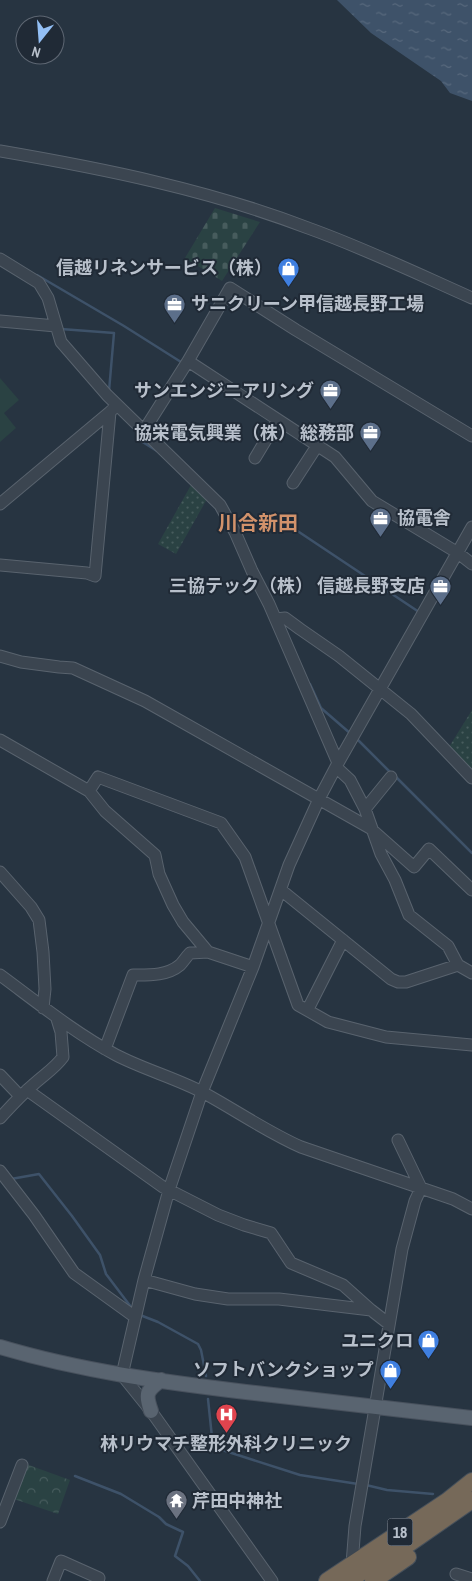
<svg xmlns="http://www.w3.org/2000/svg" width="472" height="1581" font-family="'Archivo Narrow','Noto Sans JP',sans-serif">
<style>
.grass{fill:url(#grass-dots)}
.forest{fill:url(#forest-crowns)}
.cemetery{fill:url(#cemetery-stones)}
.pitch{fill:#2a4243}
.water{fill:url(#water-ripples)}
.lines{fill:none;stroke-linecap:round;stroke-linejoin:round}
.stream{stroke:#3e5269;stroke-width:2.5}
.minor-casing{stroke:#59636e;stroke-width:13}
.major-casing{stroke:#48515d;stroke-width:16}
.highway-casing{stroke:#46505b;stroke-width:18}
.minor{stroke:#3b4550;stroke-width:11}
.major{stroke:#596470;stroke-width:14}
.highway{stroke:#766959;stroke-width:16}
.labels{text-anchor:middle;stroke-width:4;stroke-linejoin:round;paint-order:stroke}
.shield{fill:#202a36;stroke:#8a939e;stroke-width:1}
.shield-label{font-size:16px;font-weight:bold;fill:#b8c0cb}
.poi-label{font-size:18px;font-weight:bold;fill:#b8c0cb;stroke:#202a36;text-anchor:end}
.quarter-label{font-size:20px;font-weight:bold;fill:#d2926b;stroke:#202a36}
</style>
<defs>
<pattern id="grass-dots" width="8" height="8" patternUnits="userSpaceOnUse" patternTransform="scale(1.25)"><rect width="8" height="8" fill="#2a4243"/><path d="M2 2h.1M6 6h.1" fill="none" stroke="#475c5d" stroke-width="1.8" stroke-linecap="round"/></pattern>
<pattern id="forest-crowns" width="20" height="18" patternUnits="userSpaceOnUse" patternTransform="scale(1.25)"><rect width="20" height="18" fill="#2a4243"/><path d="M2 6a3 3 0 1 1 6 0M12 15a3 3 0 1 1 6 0" fill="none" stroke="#475c5d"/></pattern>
<pattern id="cemetery-stones" width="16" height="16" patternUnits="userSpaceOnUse" patternTransform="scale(1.25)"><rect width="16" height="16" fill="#2a4243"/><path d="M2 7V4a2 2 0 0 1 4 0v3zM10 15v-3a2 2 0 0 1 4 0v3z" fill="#475c5d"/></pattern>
<pattern id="water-ripples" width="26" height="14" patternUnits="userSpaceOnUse" patternTransform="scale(1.25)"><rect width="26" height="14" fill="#3e5269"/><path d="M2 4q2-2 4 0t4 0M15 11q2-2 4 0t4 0" fill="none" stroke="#58697d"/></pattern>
</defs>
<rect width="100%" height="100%" fill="#273441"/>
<path class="grass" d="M191,485L207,499L176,554L158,544Z
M472,710V772L449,747Z"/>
<path class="forest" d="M26,1464L70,1480L58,1514L14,1499Z"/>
<path class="cemetery" d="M215,208L260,222L222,281L185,258Z"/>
<path class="pitch" d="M0,378L19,400L4,413L16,428L0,442Z"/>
<path class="water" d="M337,0H472V101L450,93L441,81L371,33Z"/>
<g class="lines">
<path class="stream" d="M37,275L124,326L181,362
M61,329L114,333L109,391
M141,441L157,451
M290,526L419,612
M310,684L321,708L351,734
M356,738L391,773
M395,776L472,853
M11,1179L39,1174L72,1216L100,1255L106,1274L131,1307
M140,1315L158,1322L198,1344L201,1350L206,1376
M208,1399L213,1447L300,1475L358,1484
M75,1476L121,1494L159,1517L166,1524L183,1532L175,1556L188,1566L200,1581
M366,1485L387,1490L433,1494"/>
<defs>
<path id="minor" d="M0,151C105,169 209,190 308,228C364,248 418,274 472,298
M0,259L39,283L48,298L61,342L107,395L220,505L235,532L252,571L269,604L338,763
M0,321L56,326
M188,361L335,457L372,501L458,553L472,564
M143,432L188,361L230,288L296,330L472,436
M255,458L278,420
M293,483L317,446
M0,504L110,412
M0,565L87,573L95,576L110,412L117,405
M276,619L285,618L300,629L339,656L411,714L472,778
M0,656L21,662L59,667L73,668L145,701L370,828L414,867L429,849L472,890
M0,740L89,791L105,811L155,855L159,874L173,905L183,922L208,952L253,967
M336,767L350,780L365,809L381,854L395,880L409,915L448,946L458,965L472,973
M89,791L98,777L221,823L245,857L298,1005L328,1022L386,1037L472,1045
M365,809L391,777
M0,872L31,907L39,920L43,952L45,989L43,1008
M281,890L391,979L398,982H406L458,965
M0,975C38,1003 75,1033 116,1055C145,1070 176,1078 204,1093C237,1111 267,1132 301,1147L453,1199L472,1209
M308,1009L343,940
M105,1049L133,975C148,975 167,976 180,965C183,962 186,957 190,953L208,952
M0,1075L20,1096
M27,1090L163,1187L218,1215L244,1225L271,1233L291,1263L343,1285L371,1310L389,1324
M0,1118C11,1106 22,1094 34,1084C45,1074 55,1068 63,1057L61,1032L57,1019
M0,1171L34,1215L74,1273L135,1317
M144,1280L195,1294L228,1299H279L371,1310
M0,1522L22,1465
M352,1564L355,1526L402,1249L415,1201L421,1188L398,1140
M456,1574L472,1579
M53,1581L61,1561L99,1578
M272,1581L151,1411L122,1375L144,1280L169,1190L202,1092L253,967L289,865L319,799L338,763L472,527"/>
<path id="major" d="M0,1347C80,1371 163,1382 246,1392C321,1401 397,1409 472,1418
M151,1411C145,1394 146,1391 161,1380"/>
<path id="highway" d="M390,1557L472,1500
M327,1581L447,1501L472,1481
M349,1581L396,1548
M373,1581L408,1557"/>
</defs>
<use href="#minor" class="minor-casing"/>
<use href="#major" class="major-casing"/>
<use href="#highway" class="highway-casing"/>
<use href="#minor" class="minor"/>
<use href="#major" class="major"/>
<use href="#highway" class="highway"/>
</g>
<defs>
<symbol id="shop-pin" viewBox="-11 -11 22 30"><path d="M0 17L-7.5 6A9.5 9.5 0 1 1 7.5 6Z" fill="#3f7fe0" stroke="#202a36"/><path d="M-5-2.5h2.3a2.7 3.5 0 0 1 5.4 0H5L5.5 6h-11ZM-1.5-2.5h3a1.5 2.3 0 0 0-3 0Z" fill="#fff"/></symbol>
<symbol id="office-pin" viewBox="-11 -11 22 30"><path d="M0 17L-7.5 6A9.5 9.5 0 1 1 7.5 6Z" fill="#5c6f8a" stroke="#202a36"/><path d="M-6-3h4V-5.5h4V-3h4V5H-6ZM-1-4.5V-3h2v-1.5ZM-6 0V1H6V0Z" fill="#fff"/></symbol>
<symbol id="hospital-pin" viewBox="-11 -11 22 30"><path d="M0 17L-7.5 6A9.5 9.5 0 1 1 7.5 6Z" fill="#e0444e" stroke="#202a36"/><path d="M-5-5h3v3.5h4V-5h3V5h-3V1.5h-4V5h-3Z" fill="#fff"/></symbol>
<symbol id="temple-pin" viewBox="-11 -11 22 30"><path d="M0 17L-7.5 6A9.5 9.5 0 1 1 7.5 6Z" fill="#6b7280" stroke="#202a36"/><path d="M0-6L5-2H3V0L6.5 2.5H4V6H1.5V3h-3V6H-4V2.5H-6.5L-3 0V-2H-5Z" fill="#fff"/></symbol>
</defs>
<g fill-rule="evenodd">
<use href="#shop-pin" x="276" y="256" width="25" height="34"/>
<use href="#office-pin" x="162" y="292" width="25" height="34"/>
<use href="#office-pin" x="318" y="378" width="25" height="34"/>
<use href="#office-pin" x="358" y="420" width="25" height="34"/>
<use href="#office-pin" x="368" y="506" width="25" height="34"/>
<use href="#office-pin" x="428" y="574" width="25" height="34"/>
<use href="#shop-pin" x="416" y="1328" width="25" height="34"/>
<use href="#shop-pin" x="378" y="1358" width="25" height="34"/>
<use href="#hospital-pin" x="214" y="1402" width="25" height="34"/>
<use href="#temple-pin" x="164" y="1488" width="25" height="34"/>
</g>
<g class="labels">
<rect class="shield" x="387.5" y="1518.5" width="25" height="27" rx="4"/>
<g class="shield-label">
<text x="400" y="1538">18</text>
</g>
<g class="poi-label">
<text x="272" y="274">信越リネンサービス（株）</text>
<text x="191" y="310" text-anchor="start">サニクリーン甲信越長野工場</text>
<text x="314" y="397">サンエンジニアリング</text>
<text x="354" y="439">協栄電気興業（株） 総務部</text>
<text x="397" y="524" text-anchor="start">協電舎</text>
<text x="425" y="592">三協テック（株） 信越長野支店</text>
<text x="413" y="1347">ユニクロ</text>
<text x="374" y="1376">ソフトバンクショップ</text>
<text x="226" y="1450" text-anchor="middle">林リウマチ整形外科クリニック</text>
<text x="192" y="1507" text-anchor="start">芹田中神社</text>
</g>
<g class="quarter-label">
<text x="258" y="530">川合新田</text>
</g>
</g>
<g transform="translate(40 40) rotate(197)"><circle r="24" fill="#202a36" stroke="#5d6672"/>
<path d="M0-4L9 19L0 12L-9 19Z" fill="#93bff5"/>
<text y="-8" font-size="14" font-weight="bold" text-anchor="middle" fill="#b8c0cb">N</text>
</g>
</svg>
